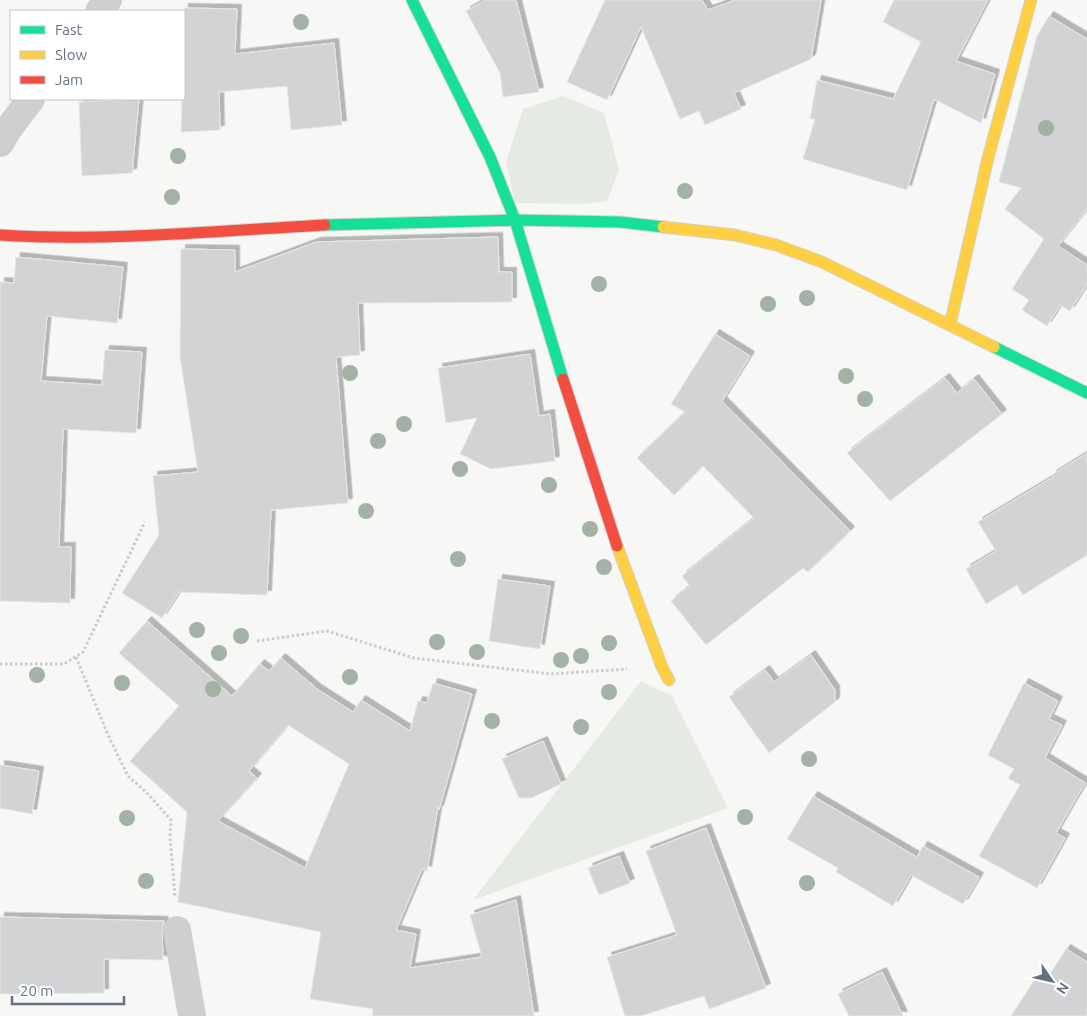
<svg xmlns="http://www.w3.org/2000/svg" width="1087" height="1016" font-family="Ubuntu,sans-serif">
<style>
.green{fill:#e5eae4}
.building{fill:#d2d3d4;stroke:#e6e6e6;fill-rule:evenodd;filter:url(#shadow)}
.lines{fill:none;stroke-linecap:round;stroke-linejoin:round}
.fast-casing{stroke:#d3d4d5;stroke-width:13}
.slow-casing{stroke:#d3d4d5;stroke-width:13}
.jam-casing{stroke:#d3d4d5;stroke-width:13}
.path{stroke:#cccccd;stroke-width:3;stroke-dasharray:2.5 2.5;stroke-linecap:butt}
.street{stroke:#cecfd1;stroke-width:28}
.fast{stroke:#16e098;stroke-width:11}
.slow{stroke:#ffcf43;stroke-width:11}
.jam{stroke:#f24e42;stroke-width:11}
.tree{fill:#a4b1a5}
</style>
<defs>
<filter id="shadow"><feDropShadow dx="4.5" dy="-4.5" stdDeviation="0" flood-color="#0004"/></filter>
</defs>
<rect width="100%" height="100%" fill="#f7f7f6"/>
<path class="green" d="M563,96L604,113L619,170L607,201L583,204L515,203L506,162L523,109Z
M641,681L672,696L728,808L473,900Z"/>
<path class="building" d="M486,0H516L539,92L503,97L500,73L466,11Z
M605,0H702L708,10L735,0H821L811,59L734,93L741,109L705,125L699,111L680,119L641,27L607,100L567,82Z
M894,0H988L956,61L995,74L981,123L934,99L907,190L803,159L815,119H810L817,80L893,99L921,42L883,22Z
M184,8L237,9L235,54L334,43L342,125L291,130L287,86L219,92L220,130L181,132L182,99H184Z
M1049,16L1087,39V209L1058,246L1087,265V284L1070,311L1060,305L1047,326L1022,310L1029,300L1012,289L1044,239L1005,209L1021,188L999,182L1037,36Z
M139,99L132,173L82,176L79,102Z
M498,237L499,272H512V302L358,303L360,355L336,357L348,503L271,510L267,595L179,592L162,618L122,593L159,535L153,476L198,472L180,357L181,249L235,250V272L316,242Z
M16,257L123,267L117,323L47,316L41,381L102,385L105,350L142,352L136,433L63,429L59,547H71L70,603L0,601V282L14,283Z
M715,334L750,356L722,401L850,531L808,572L803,568L706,645L671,601L690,586L682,576L754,518L703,466L674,495L637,458L685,412L671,404Z
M530,354L539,416L550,414L555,461L491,469L460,454L477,418L446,423L438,368Z
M945,378L957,393L974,379L1002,414L890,501L847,453Z
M1087,453V555L1023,595L1017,585L986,604L966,569L996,551L978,522L1053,477L1052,475Z
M498,579L550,586L540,649L489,641Z
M147,621L232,696L260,664L269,671L281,658L317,689L353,712L361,700L410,731L418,701L427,703L433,683L472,694L439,810L438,807L427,871L422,869L396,930L416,934L410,968L482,957L470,915L516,900L534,1016H372L373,1009L310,999L321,932L178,902L187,812L130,761L179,706L119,653ZM288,725L349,764L305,868L218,821L257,778L249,771Z
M811,655L835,690V702L769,753L729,697L765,670L774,682Z
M1024,683L1058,701L1049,719L1062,725L1045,758L1085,783L1056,833L1065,838L1037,888L979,856L1020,785L1008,778L1014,769L988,755Z
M543,741L561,784L531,798H519L502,759Z
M0,765L39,771L32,814L0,808Z
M813,796L917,857L923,846L979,877L963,904L911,875L893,906L836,872L838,868L787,839Z
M706,828L766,988L709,1009L704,996L641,1016H625L607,957L677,935L646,851Z
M619,856L630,883L599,895L588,868Z
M0,917L164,921L162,932L163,960L104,959V993L0,994Z
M1066,949L1087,962V1016H1011L1039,973L1047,979Z
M882,972L903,1016H849L838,994Z"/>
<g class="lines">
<defs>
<path id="fast" d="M412,0L490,157L515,220L563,379
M325,225L515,220L620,222L663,227
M994,347L1087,393"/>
<path id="slow" d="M663,227L735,235L776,245L822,262L994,347
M950,325L988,158L1031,0
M617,546L662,667L669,680"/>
<path id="jam" d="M0,235C108,242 217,231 325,225
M563,379L617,546"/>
</defs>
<use href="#fast" class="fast-casing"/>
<use href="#slow" class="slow-casing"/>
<use href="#jam" class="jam-casing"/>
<path class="path" d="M257,641L327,631L414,658L551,674L627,669
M76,657L108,735L128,776L148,794L171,820L170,837L175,897
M0,664H64L83,652L145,522"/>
<path class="street" d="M99,11L108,0
M0,143L9,128L31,99
M177,930L192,1016"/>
<use href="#fast" class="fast"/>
<use href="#slow" class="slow"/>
<use href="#jam" class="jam"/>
</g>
<g class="tree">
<circle cx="301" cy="22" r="8"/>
<circle cx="1046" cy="128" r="8"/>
<circle cx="178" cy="156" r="8"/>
<circle cx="685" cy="191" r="8"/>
<circle cx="172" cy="197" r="8"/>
<circle cx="599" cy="284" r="8"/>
<circle cx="807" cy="298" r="8"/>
<circle cx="768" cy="304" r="8"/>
<circle cx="350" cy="373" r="8"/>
<circle cx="846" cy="376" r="8"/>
<circle cx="865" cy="399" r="8"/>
<circle cx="404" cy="424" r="8"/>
<circle cx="378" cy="441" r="8"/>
<circle cx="460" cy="469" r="8"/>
<circle cx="549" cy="485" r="8"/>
<circle cx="366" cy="511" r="8"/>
<circle cx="590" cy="529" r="8"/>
<circle cx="458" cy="559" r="8"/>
<circle cx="604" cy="567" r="8"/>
<circle cx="197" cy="630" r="8"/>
<circle cx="241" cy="636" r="8"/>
<circle cx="437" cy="642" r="8"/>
<circle cx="609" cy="643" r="8"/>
<circle cx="477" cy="652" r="8"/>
<circle cx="219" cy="653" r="8"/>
<circle cx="581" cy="656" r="8"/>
<circle cx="561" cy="660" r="8"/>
<circle cx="37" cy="675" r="8"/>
<circle cx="350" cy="677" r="8"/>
<circle cx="122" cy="683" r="8"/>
<circle cx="213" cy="689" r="8"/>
<circle cx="609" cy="692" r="8"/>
<circle cx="492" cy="721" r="8"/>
<circle cx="581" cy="727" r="8"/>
<circle cx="809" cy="759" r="8"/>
<circle cx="745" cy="817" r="8"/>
<circle cx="127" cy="818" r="8"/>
<circle cx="146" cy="881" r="8"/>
<circle cx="807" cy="883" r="8"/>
</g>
<rect x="10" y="10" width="175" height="90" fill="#ffffff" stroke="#c2c6cf"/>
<rect x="20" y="26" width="25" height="8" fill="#16e098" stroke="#c2c6cf"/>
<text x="55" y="35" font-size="15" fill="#667186">Fast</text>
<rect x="20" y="51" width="25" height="8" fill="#ffcf43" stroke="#c2c6cf"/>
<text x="55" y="60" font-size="15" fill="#667186">Slow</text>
<rect x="20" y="76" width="25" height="8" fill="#f24e42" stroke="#c2c6cf"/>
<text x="55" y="85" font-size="15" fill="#667186">Jam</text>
<g transform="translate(1052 981) rotate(124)" stroke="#ffffff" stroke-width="4" paint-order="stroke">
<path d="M0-4L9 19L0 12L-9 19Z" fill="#667186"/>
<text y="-8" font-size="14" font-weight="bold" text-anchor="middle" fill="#667186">N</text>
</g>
<path d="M12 996v8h112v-8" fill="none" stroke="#667186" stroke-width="2.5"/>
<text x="20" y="996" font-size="15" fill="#667186" stroke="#ffffff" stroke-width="4" paint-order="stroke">20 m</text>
</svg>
